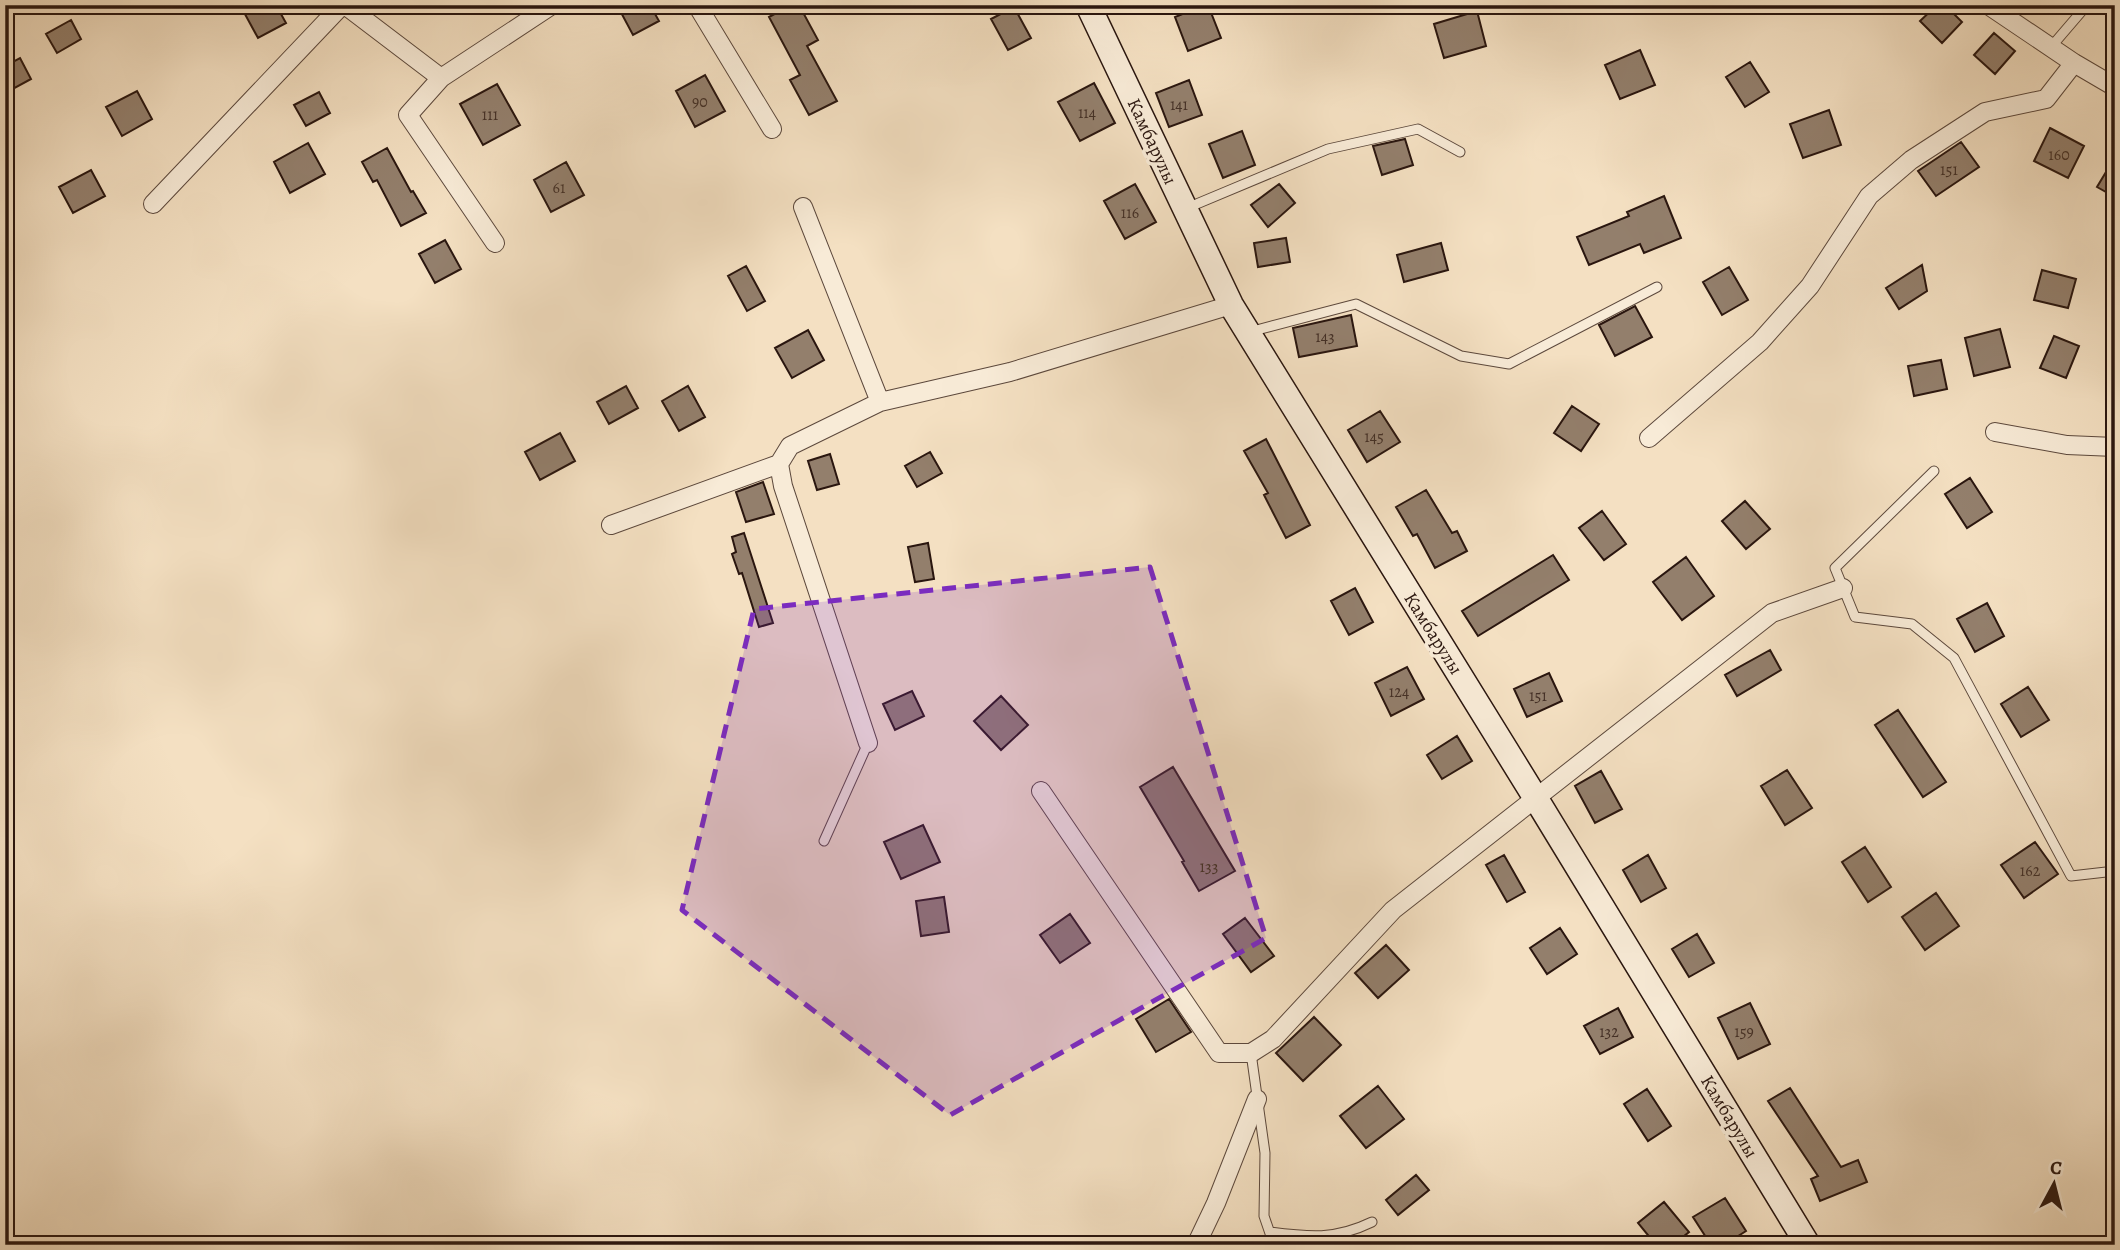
<svg xmlns="http://www.w3.org/2000/svg" width="2120" height="1250" font-family="Alegreya,serif">
<style>
.building{fill:#937f6c;stroke:#2a160f;stroke-width:2}
.lines{fill:none;stroke-linecap:round;stroke-linejoin:round}
.lane-casing{stroke:#5c483c;stroke-width:11}
.street-casing{stroke:#5c483c;stroke-width:20}
.secondary-casing{stroke:#2a160f;stroke-width:27}
.lane{stroke:#f8ebd7;stroke-width:9}
.street{stroke:#f8ebd7;stroke-width:18}
.secondary{stroke:#f8ebd7;stroke-width:24}
.marked{fill:#7b2cbf;fill-opacity:0.2;stroke:#7b2cbf;stroke-width:5;stroke-dasharray:14 9;stroke-linejoin:round}
.labels{text-anchor:middle;stroke-width:7;stroke-linejoin:round;paint-order:stroke}
.number-label{font-size:16px;fill:#443026}
.street-label{font-size:19px;fill:#2a160f;stroke:#f8ebd7}
</style>
<rect width="100%" height="100%" fill="#f4e0c2"/>
<filter id="stains"><feTurbulence type="fractalNoise" baseFrequency=".00286" numOctaves="4"/><feColorMatrix values="0 0 0 0 .2 0 0 0 0 .09 0 0 0 0 .02 0 0 0 .5 -.17"/></filter>
<radialGradient id="worn" r=".72"><stop offset=".6" stop-color="#630" stop-opacity="0"/><stop offset="1" stop-color="#630" stop-opacity=".3"/></radialGradient>
<path class="building" d="M240,5H276L286,23L258,38Z
M617,5H650L659,21L633,35Z
M791,5H799L818,40L807,46L837,101L809,115L790,80L800,75L769,17Z
M1205,5H1208L1221,38L1188,51L1175,17Z
M1937,5H1945L1962,22L1942,43L1920,21Z
M1014,7L1031,38L1008,50L991,19Z
M1477,11L1486,46L1444,58L1434,24Z
M71,20L81,39L57,53L46,34Z
M1994,33L2015,51L1995,74L1974,55Z
M1640,50L1655,85L1620,99L1605,65Z
M20,58L31,79L11,90L5,79V66Z
M1750,62L1769,92L1745,107L1726,77Z
M705,75L725,111L695,127L676,91Z
M1189,80L1202,115L1169,127L1156,93Z
M1094,83L1115,123L1080,141L1058,102Z
M497,84L520,125L483,145L460,104Z
M137,91L152,119L122,136L106,107Z
M319,92L330,113L306,126L294,105Z
M1829,110L1841,145L1803,158L1790,124Z
M2050,128L2084,146L2068,178L2034,161Z
M1242,131L1255,165L1223,178L1209,144Z
M1405,139L1413,165L1382,175L1373,146Z
M1961,142L1979,167L1936,196L1918,171Z
M308,143L325,174L290,193L274,162Z
M387,148L411,192L413,191L426,213L401,226L377,180L373,182L362,162Z
M2115,157V197L2097,187Z
M566,162L584,195L551,212L534,180Z
M91,170L105,196L73,213L59,187Z
M1135,184L1156,222L1125,239L1104,201Z
M1279,184L1295,203L1268,227L1251,205Z
M1664,196L1681,238L1644,253L1640,244L1589,265L1577,237L1629,216L1627,212Z
M1286,238L1290,262L1258,267L1254,243Z
M445,240L461,269L435,283L419,254Z
M1441,243L1448,270L1404,282L1397,255Z
M1922,265L1927,291L1899,309L1886,288Z
M746,266L765,301L747,311L728,276Z
M1729,267L1748,300L1722,315L1703,282Z
M2042,270L2076,279L2068,308L2034,300Z
M1635,306L1652,337L1615,356L1599,325Z
M1351,315L1357,346L1299,357L1293,328Z
M2000,329L2010,367L1974,376L1965,338Z
M808,330L824,360L792,378L775,348Z
M2054,336L2079,346L2066,378L2040,368Z
M1941,360L1947,389L1914,396L1908,366Z
M626,386L638,408L609,424L597,402Z
M688,386L705,417L679,431L662,401Z
M1572,406L1599,424L1581,451L1554,433Z
M1380,411L1400,442L1367,462L1348,430Z
M560,433L575,461L540,480L525,452Z
M1266,439L1310,525L1286,538L1264,495L1268,493L1244,451Z
M930,452L942,473L917,487L905,466Z
M830,454L839,484L817,490L808,461Z
M1970,478L1992,512L1967,528L1945,494Z
M763,482L774,514L746,522L736,492Z
M1426,490L1452,533L1457,531L1467,551L1435,568L1417,534L1413,536L1396,507Z
M1745,501L1770,529L1746,549L1722,521Z
M1602,511L1626,544L1604,560L1579,528Z
M744,533L773,623L759,627L742,573L739,574L732,554L736,552L732,537Z
M928,543L934,579L915,582L908,547Z
M1553,555L1569,580L1478,636L1462,611Z
M1686,557L1714,596L1682,620L1653,582Z
M1355,588L1373,622L1349,635L1331,601Z
M1987,603L2004,636L1975,652L1957,619Z
M1770,650L1781,670L1737,696L1725,675Z
M1407,667L1424,699L1391,716L1375,683Z
M1549,673L1562,701L1527,717L1514,689Z
M2028,687L2049,720L2021,737L2001,704Z
M912,691L924,716L895,730L883,704Z
M1001,696L1028,725L1001,750L974,721Z
M1898,710L1946,782L1923,797L1875,725Z
M1457,736L1472,761L1442,779L1427,755Z
M1173,767L1235,871L1199,891L1182,862L1184,861L1140,787Z
M1787,770L1812,808L1785,825L1761,786Z
M1601,771L1622,809L1595,823L1575,786Z
M923,825L940,862L901,879L884,842Z
M2035,842L2058,874L2024,898L2001,865Z
M1865,847L1891,887L1868,902L1842,862Z
M1504,855L1525,892L1507,902L1486,865Z
M1648,855L1666,888L1641,902L1623,870Z
M1936,893L1959,926L1925,950L1902,917Z
M944,897L949,932L921,936L916,901Z
M1070,914L1090,943L1060,963L1040,935Z
M1245,918L1274,956L1251,972L1223,934Z
M1560,928L1577,954L1547,974L1530,948Z
M1697,934L1714,963L1689,977L1672,949Z
M1386,945L1409,970L1378,998L1355,973Z
M1169,999L1191,1032L1156,1052L1136,1019Z
M1750,1003L1770,1044L1738,1059L1718,1018Z
M1618,1008L1633,1037L1600,1054L1584,1026Z
M1314,1017L1341,1045L1303,1081L1276,1053Z
M1378,1086L1404,1119L1366,1148L1340,1116Z
M1790,1088L1841,1167L1858,1160L1867,1182L1820,1201L1811,1179L1818,1176L1768,1101Z
M1647,1089L1671,1126L1648,1141L1624,1104Z
M1416,1175L1429,1190L1398,1215L1386,1200Z
M1725,1198L1746,1231L1724,1245H1711L1693,1217Z
M1664,1202L1689,1232L1673,1245H1656L1638,1223Z"/>
<g class="lines">
<defs>
<path id="lane" d="M2051,47L2087,5
M1187,208L1328,149L1418,129L1460,152
M1249,332L1356,304L1461,356L1509,364L1657,287
M1934,471L1835,568L1855,617L1912,624L1954,658L2071,876L2115,871
M824,841L868,743
M1251,1053L1265,1153L1264,1216L1274,1245
M1270,1232C1309,1237 1335,1240 1372,1222"/>
<path id="street" d="M345,5L441,78L408,115L495,243
M697,5L772,129
M1988,5L2074,63L2115,87
M441,78L552,5
M153,204L342,5
M803,207L880,402
M1995,432L2067,445L2115,447
M1649,438L1760,342L1810,286L1869,196L1911,160L1985,112L2046,99L2074,63
M611,525L779,464
M868,743L783,486L779,464L790,446L880,402L1010,372L1231,305
M1041,791L1219,1053H1251L1273,1039L1393,910L1772,613L1843,588
M1196,1245L1216,1203L1257,1099"/>
<path id="secondary" d="M1088,5L1231,305L1535,797L1808,1245"/>
</defs>
<use href="#lane" class="lane-casing"/>
<use href="#street" class="street-casing"/>
<use href="#secondary" class="secondary-casing"/>
<use href="#lane" class="lane"/>
<use href="#street" class="street"/>
<use href="#secondary" class="secondary"/>
</g>
<path class="marked" d="M1150,567L1266,938L950,1115L682,910L754,609Z"/>
<g class="labels">
<g class="number-label">
<text x="700" y="107">90</text>
<text x="1179" y="110">141</text>
<text x="1087" y="118">114</text>
<text x="490" y="120">111</text>
<text x="2059" y="160">160</text>
<text x="1949" y="175">151</text>
<text x="559" y="193">61</text>
<text x="1130" y="218">116</text>
<text x="1325" y="342">143</text>
<text x="1374" y="442">145</text>
<text x="1399" y="697">124</text>
<text x="1538" y="701">151</text>
<text x="1209" y="872">133</text>
<text x="2030" y="876">162</text>
<text x="1609" y="1037">132</text>
<text x="1744" y="1037">159</text>
</g>
<g class="street-label">
<text transform="translate(1153 141) rotate(65)" y="7">Камбарулы</text>
<text transform="translate(1434 633) rotate(58)" y="7">Камбарулы</text>
<text transform="translate(1730 1116) rotate(59)" y="7">Камбарулы</text>
</g>
</g>
<rect width="2120" height="1250" fill="none" stroke="#f4e0c2" stroke-width="28"/>
<rect x="7" y="7" width="2106" height="1236" fill="none" stroke="#2a160f" stroke-width="3.5"/>
<rect x="14" y="14" width="2092" height="1222" fill="none" stroke="#2a160f" stroke-width="2"/>
<g transform="translate(2054 1184) rotate(7)" stroke="#f8ebd7" stroke-width="5" paint-order="stroke">
<path d="M0-5L12 26L0 18L-12 26Z" fill="#2a160f"/>
<text y="-10" font-size="19" font-weight="bold" text-anchor="middle" fill="#2a160f">С</text>
</g>
<rect width="100%" height="100%" filter="url(#stains)"/>
<rect width="100%" height="100%" fill="url(#worn)"/>
</svg>
